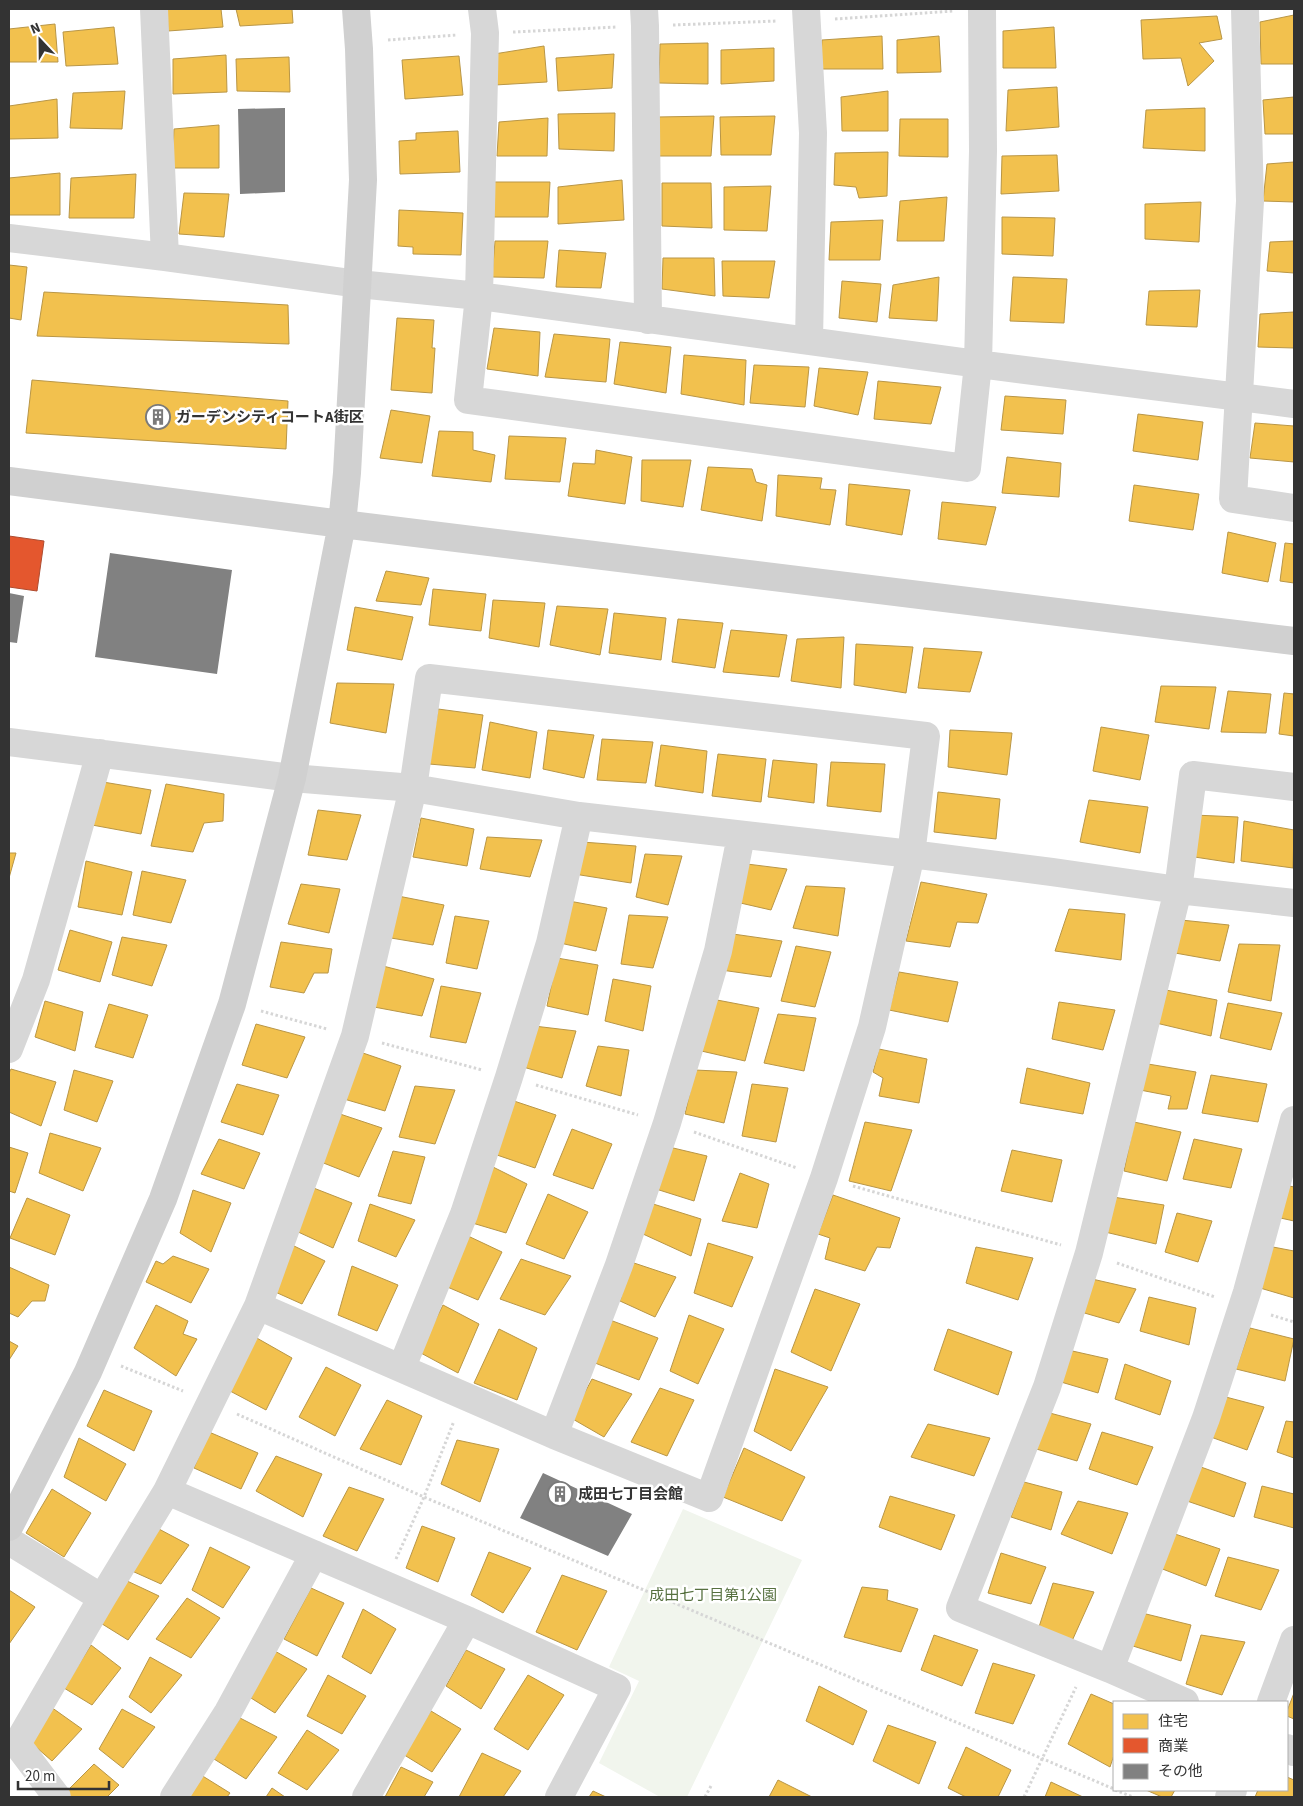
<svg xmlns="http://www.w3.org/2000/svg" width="1303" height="1806" font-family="'Source Sans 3','Noto Sans JP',sans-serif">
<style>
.green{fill:#f1f5ed}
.homes{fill:#f2c14e;stroke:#b99646}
.shops{fill:#e4572e;stroke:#af4c30}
.building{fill:#818181}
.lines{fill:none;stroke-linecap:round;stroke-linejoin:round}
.path{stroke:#d6d6d6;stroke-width:3;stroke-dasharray:2.5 2.5;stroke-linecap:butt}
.street{stroke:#d7d7d7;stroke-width:28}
.secondary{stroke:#d0d0d0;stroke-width:28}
.labels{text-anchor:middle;stroke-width:5;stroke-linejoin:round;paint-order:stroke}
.poi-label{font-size:15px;font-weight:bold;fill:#333;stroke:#fff;text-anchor:start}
.park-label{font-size:15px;fill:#56703f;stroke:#fff}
</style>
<rect width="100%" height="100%" fill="#fff"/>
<path class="green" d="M683,1509L802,1560L687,1797H660L599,1763L639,1681L609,1667Z"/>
<path class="homes" d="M167,9H221L223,27L168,31Z
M236,9H292L293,23L240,26Z
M1294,15V64H1261L1260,22Z
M1217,16L1222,39L1199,43L1214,61L1188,86L1181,58L1143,59L1141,20Z
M55,24L58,62H9V29Z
M114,27L118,64L66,66L63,32Z
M1054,27L1056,68H1003V31Z
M882,36L883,69H820L822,40Z
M939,36L941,72L897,73V40Z
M708,43V84L659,83L660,44Z
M544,46L547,82L495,85L494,54Z
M774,48V81L721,84V50Z
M614,54L612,88L558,91L556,58Z
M226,55L227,92L173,94V59Z
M459,56L463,95L405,99L402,60Z
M289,57L290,92L237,91L236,59Z
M1057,87L1059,127L1006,131L1008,90Z
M125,91L122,129L70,128L73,93Z
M888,91V131H842L841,97Z
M1294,97V134H1265L1263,100Z
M57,99L58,138L9,139V106Z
M1205,108V151L1143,148L1146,110Z
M615,113L614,151L559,149L558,114Z
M714,116L711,156H658L657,117Z
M775,116L771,155H721L720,117Z
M548,118L547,156H497L499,122Z
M900,119H948V157L899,156Z
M219,125V168H172L174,129Z
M458,131L460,172L400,174L399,141L416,140V133Z
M888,152L887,196L859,198L856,187L834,185L835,153Z
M1057,155L1059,191L1001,194L1002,156Z
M1294,162V202L1263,201L1267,164Z
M60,173V215H9V178Z
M136,174L134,218H69L71,178Z
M622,180L624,220L558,224V187Z
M493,182H550L548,217H492Z
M662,183H711L712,228L662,226Z
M771,186L767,231L724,230V187Z
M184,193L229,194L224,237L179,234Z
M947,197L944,241H897L900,201Z
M1201,202L1199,242L1145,239V204Z
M399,210L463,213L461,255L413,254V247L398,246Z
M1002,217L1055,218L1053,256L1002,254Z
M883,220L880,260H829L831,222Z
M495,241H548L544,278L492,277Z
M1294,241V273L1267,271L1270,242Z
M559,250L606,253L601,288L556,287Z
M663,258H714L715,296L662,289Z
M722,261H775L769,298L723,296Z
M9,265L27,267L21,320L9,318Z
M939,277L937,321L889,318L893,285Z
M1013,277L1067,279L1064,323L1010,321Z
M842,281L881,284L877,322L839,318Z
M1200,290L1197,327L1146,325L1149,291Z
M44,292L288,305L289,344L37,336Z
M1294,312V348L1258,347L1260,314Z
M397,318L434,320L432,348H435L432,393L391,390Z
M494,328L540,332L538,376L487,369Z
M554,334L610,339L606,382L545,377Z
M620,342L671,347L666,393L614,384Z
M684,355L746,360L744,405L681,394Z
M754,365L809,367L805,407L750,403Z
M819,368L868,372L858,415L814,406Z
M32,380L288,401L286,449L26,433Z
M878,381L941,387L931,424L874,419Z
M1005,396L1066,400L1063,434L1001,430Z
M391,410L430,416L422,463L380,458Z
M1138,414L1203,422L1198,460L1133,451Z
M1255,423L1294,426V462L1250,458Z
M439,431L473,432V450L495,455L491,482L432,476Z
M509,436L566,438L560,482L505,479Z
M596,450L632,457L625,504L568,496L573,463L595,464Z
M1007,457L1061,463L1059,497L1002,493Z
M642,460H691L683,507L641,501Z
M708,467L752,469L756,482L767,485L762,521L701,510Z
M778,475L822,478L820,489L836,490L830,525L776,516Z
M849,484L910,490L902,535L846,525Z
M1134,485L1199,494L1193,530L1129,521Z
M942,502L996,507L986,545L938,539Z
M1228,532L1276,543L1268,582L1222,573Z
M1285,543L1294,544V583L1280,581Z
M386,571L429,578L421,605L376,601Z
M433,589L486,594L481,631L429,625Z
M493,600L545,603L539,647L489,638Z
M557,606L608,609L600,655L550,645Z
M355,607L413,617L402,660L347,650Z
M614,613L666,618L661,660L609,653Z
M678,619L723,623L715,668L672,662Z
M731,630L787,635L779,677L723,672Z
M844,637L841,688L791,681L797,639Z
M856,644L913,647L906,693L854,685Z
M924,648L982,652L970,692L918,688Z
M337,683L394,684L386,733L330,723Z
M1161,686L1216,687L1209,729L1155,722Z
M1228,691L1271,694L1266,733L1221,732Z
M1284,693L1294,694V736L1279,734Z
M438,709L483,715L475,768L429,764Z
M490,722L537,732L530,778L482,770Z
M1101,727L1149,735L1140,780L1093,771Z
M548,730L594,735L584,778L543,769Z
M950,730L1012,733L1007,775L948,767Z
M602,739L653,742L646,783L597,780Z
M661,745L707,751L703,793L655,786Z
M718,754L766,759L761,802L712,796Z
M773,760L817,764L814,803L768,797Z
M831,762L885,764L881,812L827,806Z
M103,782L151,790L141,834L92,825Z
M166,784L224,794L223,821L204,823L193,852L151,846Z
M938,792L1000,799L996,839L934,832Z
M1089,800L1148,807L1140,853L1080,842Z
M318,810L361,815L347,860L308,855Z
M1194,815L1238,817L1234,863L1188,856Z
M421,818L474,829L467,866L413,857Z
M1244,821L1294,830L1293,868L1241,861Z
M487,837L542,840L530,877L480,869Z
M582,842L636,846L631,883L574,874Z
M9,853H16L9,878Z
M645,854L682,856L668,905L636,897Z
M86,861L132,872L122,915L78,907Z
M747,864L787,869L771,910L736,902Z
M142,871L186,880L171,923L133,915Z
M921,882L987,894L978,923L957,922L950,947L906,941Z
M301,884L340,889L329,933L288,924Z
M806,886L845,888L838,936L793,928Z
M398,896L444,905L433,945L391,938Z
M569,901L607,908L596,951L560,943Z
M1069,909L1125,914L1121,960L1055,951Z
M629,915L668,917L653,968L621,964Z
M455,916L489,921L477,969L446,963Z
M1181,920L1229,925L1220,961L1175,953Z
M70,930L112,942L100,982L58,970Z
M733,934L782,941L771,977L721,970Z
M122,937L167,945L152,986L112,975Z
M281,942L332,949L328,973H314L304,993L270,987Z
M1239,944L1280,945L1271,1001L1228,992Z
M796,946L831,952L815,1007L781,1001Z
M557,958L598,965L588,1015L547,1006Z
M383,966L434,979L422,1016L374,1007Z
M899,972L958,982L948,1022L889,1010Z
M613,979L651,986L643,1031L605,1021Z
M441,986L481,993L466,1043L430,1037Z
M1166,990L1217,1000L1211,1036L1156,1023Z
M717,1000L759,1008L745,1061L697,1050Z
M45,1001L83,1012L75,1051L35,1037Z
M1059,1002L1115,1010L1103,1050L1052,1039Z
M1228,1003L1282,1013L1271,1050L1220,1038Z
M109,1004L148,1015L133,1058L95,1047Z
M778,1014L816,1018L804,1071L764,1063Z
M256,1024L305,1037L287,1078L242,1065Z
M534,1026L576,1031L562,1078L523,1067Z
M598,1046L629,1050L621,1096L586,1086Z
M879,1049L927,1059L919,1103L879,1096L883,1078L873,1072Z
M360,1052L401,1066L385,1111L344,1099Z
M1148,1064L1196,1072L1187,1109H1168L1171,1096L1140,1090Z
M1027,1068L1090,1083L1083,1114L1020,1103Z
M11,1069L56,1082L41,1126L9,1112V1073Z
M74,1070L113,1081L97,1122L64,1110Z
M695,1070L737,1072L724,1123L685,1114Z
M1211,1075L1267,1084L1258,1122L1202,1113Z
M237,1084L279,1095L263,1135L221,1122Z
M752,1084L788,1088L776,1142L742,1136Z
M415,1086L455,1090L435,1144L399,1137Z
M514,1101L556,1115L535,1168L494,1154Z
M340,1114L382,1128L359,1177L321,1162Z
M865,1122L912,1130L891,1191L849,1181Z
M1134,1122L1181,1132L1167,1181L1124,1171Z
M572,1129L612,1144L593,1189L553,1175Z
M50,1133L101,1148L83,1191L39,1173Z
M219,1139L260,1153L244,1189L201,1174Z
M1194,1139L1242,1149L1231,1188L1183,1179Z
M9,1147L28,1153L15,1193L9,1191Z
M669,1147L707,1156L694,1201L656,1189Z
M1012,1150L1062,1160L1052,1202L1001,1191Z
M393,1151L425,1157L411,1204L378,1196Z
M493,1167L527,1184L506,1233L469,1222Z
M740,1173L769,1184L757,1228L722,1221Z
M1285,1185L1294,1187V1221L1276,1217Z
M311,1187L352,1203L333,1248L296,1231Z
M193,1190L231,1203L211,1252L180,1233Z
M548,1194L588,1212L564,1259L526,1244Z
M833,1195L900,1218L890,1248L877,1247L865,1271L825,1259L830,1238L818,1234Z
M1113,1197L1164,1205L1156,1244L1105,1232Z
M27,1198L70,1215L55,1255L10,1238Z
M650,1203L701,1219L691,1256L643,1234Z
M370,1204L415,1220L396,1257L358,1241Z
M1177,1213L1212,1221L1198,1262L1165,1252Z
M468,1236L502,1252L478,1300L445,1286Z
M708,1243L753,1257L732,1307L694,1293Z
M292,1245L325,1261L302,1304L273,1291Z
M976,1247L1033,1258L1018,1300L966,1283Z
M1273,1247L1294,1251V1298L1260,1288Z
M173,1256L209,1269L191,1303L146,1282L156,1261L163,1264Z
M521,1259L571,1276L545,1315L500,1299Z
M631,1262L676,1277L655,1317L620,1301Z
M352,1266L398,1285L377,1331L338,1315Z
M9,1267L49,1285L45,1301H32L18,1317L9,1313Z
M1092,1279L1136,1289L1119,1323L1081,1312Z
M815,1289L860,1304L831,1371L791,1352Z
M1149,1297L1196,1308L1189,1345L1140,1331Z
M156,1305L188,1321L183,1334L197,1339L176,1376L134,1348Z
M443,1305L479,1324L458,1373L419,1352Z
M689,1315L724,1329L698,1384L670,1371Z
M610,1320L658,1338L639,1380L595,1363Z
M1250,1328L1294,1339L1285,1381L1236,1369Z
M499,1329L537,1348L517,1400L474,1383Z
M948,1329L1012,1352L998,1395L934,1370Z
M255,1337L292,1358L266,1410L230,1391Z
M9,1341L18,1346L9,1360Z
M1068,1350L1108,1359L1098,1393L1061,1382Z
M1125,1364L1171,1381L1160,1415L1115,1399Z
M326,1367L361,1385L335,1436L299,1417Z
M775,1369L828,1387L791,1451L754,1431Z
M592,1379L632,1394L604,1437L571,1418Z
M660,1388L694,1400L667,1456L631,1442Z
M104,1390L152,1411L134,1451L87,1426Z
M1222,1396L1264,1407L1247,1450L1208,1436Z
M387,1400L422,1416L401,1465L360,1449Z
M1046,1412L1091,1424L1077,1461L1033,1448Z
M1286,1421L1294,1422V1458L1277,1452Z
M928,1424L990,1438L974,1476L911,1457Z
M209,1432L258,1453L241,1489L194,1468Z
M1102,1432L1153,1447L1137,1485L1089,1469Z
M79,1438L126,1464L106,1501L64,1477Z
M457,1440L499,1449L480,1502L441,1484Z
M744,1448L805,1477L782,1521L723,1497Z
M276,1456L322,1474L303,1517L256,1491Z
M1198,1466L1246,1483L1234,1517L1187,1501Z
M1024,1482L1062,1492L1051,1530L1011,1517Z
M1262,1486L1294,1494V1528L1254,1517Z
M349,1487L384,1499L357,1551L323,1536Z
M52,1489L91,1513L64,1557L26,1533Z
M890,1496L955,1515L941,1550L879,1527Z
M1078,1501L1128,1513L1112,1554L1061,1534Z
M422,1526L455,1538L438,1582L406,1568Z
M157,1528L189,1545L161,1584L132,1571Z
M1172,1533L1220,1549L1206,1586L1160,1568Z
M210,1547L250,1567L223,1608L192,1590Z
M489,1552L531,1568L503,1613L471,1595Z
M1001,1553L1046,1567L1031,1604L988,1593Z
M1228,1557L1279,1570L1261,1610L1215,1596Z
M562,1575L607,1591L577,1650L536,1632Z
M125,1580L159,1596L128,1640L99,1622Z
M1053,1583L1094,1592L1072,1641L1039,1627Z
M862,1587L888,1590L887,1600L918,1609L901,1652L844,1637Z
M311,1588L344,1603L317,1656L284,1639Z
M9,1590L35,1607L9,1644Z
M187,1598L220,1618L191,1658L156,1639Z
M363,1609L396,1629L371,1674L342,1657Z
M1142,1613L1191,1625L1181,1661L1133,1646Z
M934,1635L978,1650L962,1686L921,1670Z
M1201,1635L1245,1642L1222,1695L1186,1684Z
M91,1645L121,1668L92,1705L64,1688Z
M273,1650L307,1669L275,1713L251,1698Z
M466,1650L505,1669L481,1709L446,1686Z
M150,1657L182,1675L151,1713L129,1697Z
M993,1663L1035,1675L1013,1724L975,1713Z
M328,1675L366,1696L342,1734L307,1716Z
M528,1675L564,1695L528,1750L494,1729Z
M819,1686L867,1711L853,1745L806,1721Z
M1294,1693V1719L1287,1716V1711Z
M1091,1694L1114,1704V1755L1110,1767L1068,1744Z
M51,1707L82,1729L52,1761L29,1741Z
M122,1709L155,1727L123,1768L99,1749Z
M431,1711L461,1729L432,1772L401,1753Z
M240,1718L277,1737L246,1779L214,1759Z
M888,1725L936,1742L919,1784L873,1761Z
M307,1730L339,1750L307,1790L278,1773Z
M966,1747L1011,1770L998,1797H966L948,1788Z
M482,1753L521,1771L503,1797H459Z
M94,1764L119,1785L107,1797H65L63,1795Z
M401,1767L433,1782L424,1797H385Z
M201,1775L230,1793L227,1797H185Z
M1287,1777L1294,1780V1797H1255L1258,1790H1287Z
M778,1780L812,1797H769Z
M1051,1782L1083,1797H1045Z
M272,1788L285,1797H266Z
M1146,1790H1175L1171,1797H1162Z
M593,1791L606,1797H589Z"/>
<path class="shops" d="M9,536L44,541L37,591L9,587Z"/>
<path class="building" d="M285,108V192L240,194L238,109Z
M110,553L232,570L217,674L95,657Z
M9,593L24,596L17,643L9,642Z
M543,1473L632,1514L608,1556L520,1518Z"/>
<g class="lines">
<path class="path" d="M835,19L954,11
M673,25L777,21
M513,32L617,27
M388,40L457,35
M261,1011L327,1029
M382,1043L482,1070
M536,1085L638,1115
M694,1132L797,1168
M853,1186L1061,1245
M1117,1263L1215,1297
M1271,1315L1294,1322
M121,1366L183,1391
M237,1414L424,1497L1114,1789
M396,1559L424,1497L454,1421
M1115,1790L1133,1797
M705,1797L711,1786
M1024,1797L1076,1687"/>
<path class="street" d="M154,9L165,257
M482,9L485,33L479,296L468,400L967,468L978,364L983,151L982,9
M644,9L645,26L648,320
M806,9L813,133L809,341
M1245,9L1250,201L1233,499L1294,508
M9,238L165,257L358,284L479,296L978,364L1294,404
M9,742L292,778L413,788L579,816L911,854L1052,872L1178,890L1294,903
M9,1049L36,980L100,753
M402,1367L464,1214L509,1077L550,943L579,816
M554,1435L619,1265L667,1123L718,951L741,836
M167,1491L467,1620L617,1688L559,1797
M9,1541L102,1598
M1110,1669L1206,1418L1247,1292L1294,1120
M1185,1702L1110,1669L960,1608L1047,1387L1089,1253L1178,890L1193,775L1294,787
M1271,1702L1294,1640
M1287,1748L1294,1752
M57,1797L17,1744L102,1598L167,1491L258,1306L355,1036L413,788L429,678L926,736L911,854L872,1027L824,1178L709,1498L554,1435L258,1306
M174,1797L228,1712L314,1554
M366,1797L467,1620
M1229,1797L1233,1790"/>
<path class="secondary" d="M9,481L342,524L1294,641
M9,1527L88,1372L163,1199L232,1004L292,778L342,524L347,473L363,180L359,49L356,9"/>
</g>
<defs>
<symbol id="building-ring" viewBox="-11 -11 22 22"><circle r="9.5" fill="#fff" stroke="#7a7a7a" stroke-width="1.5"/><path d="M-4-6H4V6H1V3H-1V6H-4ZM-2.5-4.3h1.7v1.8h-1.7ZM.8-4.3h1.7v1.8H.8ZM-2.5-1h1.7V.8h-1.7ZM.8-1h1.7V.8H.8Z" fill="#7a7a7a"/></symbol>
</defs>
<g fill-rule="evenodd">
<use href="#building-ring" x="144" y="403" width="28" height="28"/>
<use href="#building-ring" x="546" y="1480" width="28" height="28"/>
</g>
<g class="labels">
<g class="poi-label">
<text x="176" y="422">ガーデンシティコートA街区</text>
<text x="578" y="1499">成田七丁目会館</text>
</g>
<g class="park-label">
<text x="713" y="1600">成田七丁目第1公園</text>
</g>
</g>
<rect width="1303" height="1806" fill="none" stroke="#333333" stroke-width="20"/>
<rect x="1113" y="1701" width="175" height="90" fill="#ffffff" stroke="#adadad"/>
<rect x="1123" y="1714" width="25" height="15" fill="#f2c14e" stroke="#adadad"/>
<text x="1158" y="1726" font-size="15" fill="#333333">住宅</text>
<rect x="1123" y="1738" width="25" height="15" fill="#e4572e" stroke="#adadad"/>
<text x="1158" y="1751" font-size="15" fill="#333333">商業</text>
<rect x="1123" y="1764" width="25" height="15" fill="#818181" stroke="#adadad"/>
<text x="1158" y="1776" font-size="15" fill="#333333">その他</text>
<g transform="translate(40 40) rotate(338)" stroke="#ffffff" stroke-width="4" paint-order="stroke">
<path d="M0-4L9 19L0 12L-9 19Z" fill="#333333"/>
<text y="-8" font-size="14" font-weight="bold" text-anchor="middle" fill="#333333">N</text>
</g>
<path d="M18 1781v8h91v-8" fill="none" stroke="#333333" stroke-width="2.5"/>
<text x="25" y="1781" font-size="15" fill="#333333" stroke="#ffffff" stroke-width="4" paint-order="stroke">20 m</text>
</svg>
